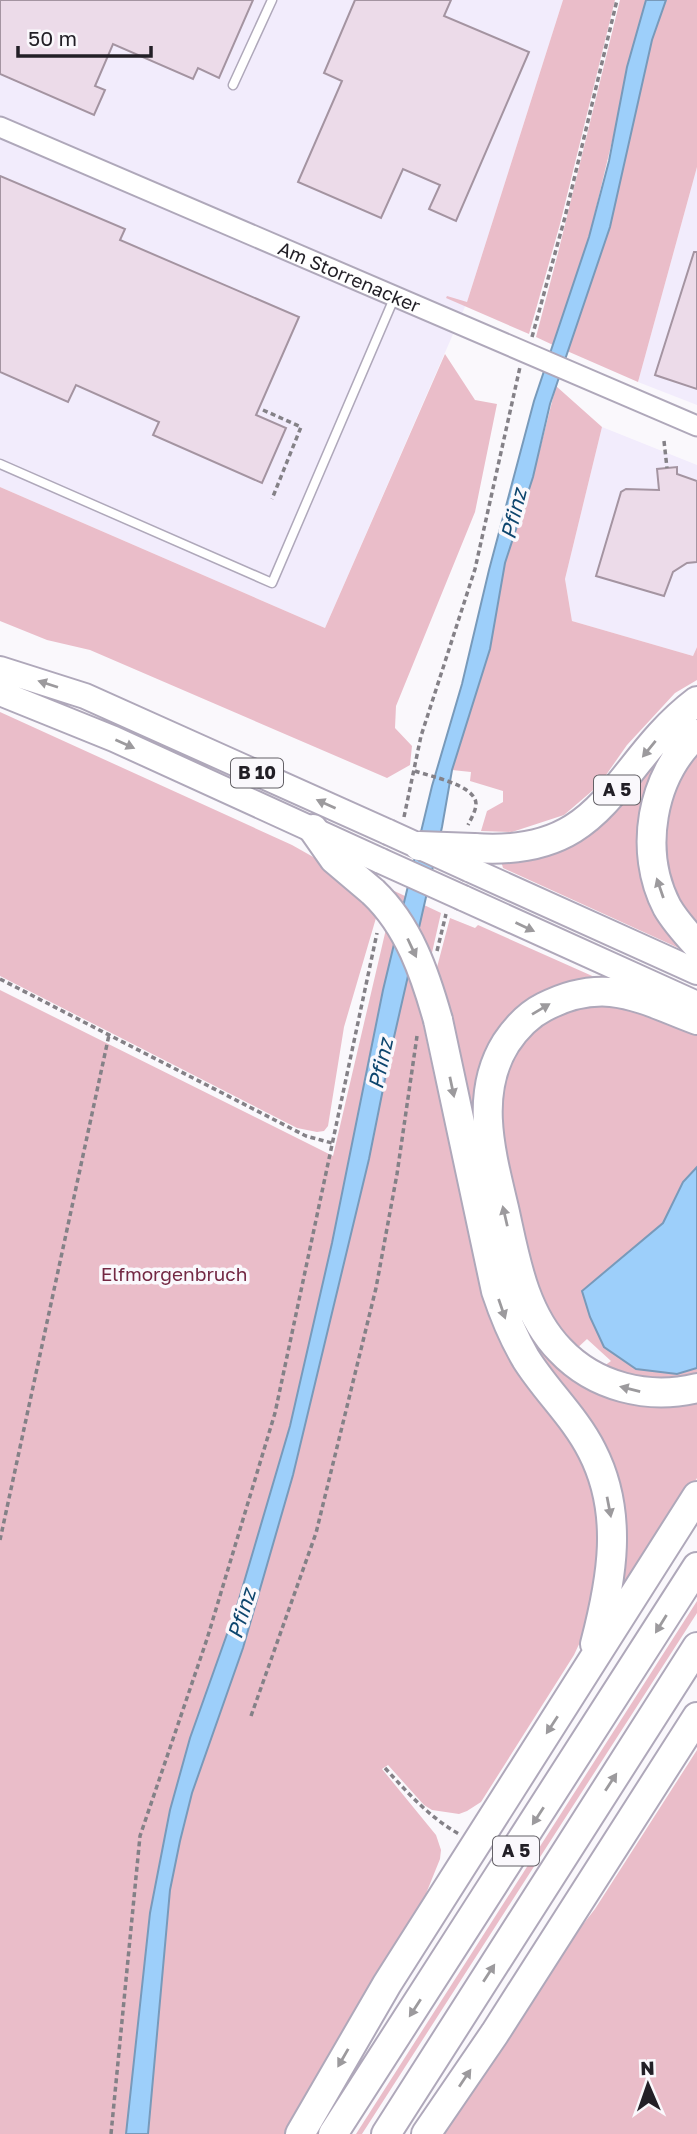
<svg xmlns="http://www.w3.org/2000/svg" width="697" height="2134" font-family="'Golos Text',sans-serif">
<style>
.built{fill:#f2ecfc}
.green{fill:#eabdc9}
.water{fill:#9dcffa;stroke:#789aba;stroke-width:2}
.building{fill:#ecdbe9;stroke:#a494a1;stroke-width:2}
.lines{fill:none;stroke-linecap:round;stroke-linejoin:round}
.service-casing{stroke:#afa8ba;stroke-width:11}
.tertiary-casing{stroke:#afa8ba;stroke-width:23}
.trunk-casing{stroke:#afa8ba;stroke-width:28}
.motorway-casing{stroke:#afa8ba;stroke-width:32}
.path{stroke:#848187;stroke-width:3.5;stroke-dasharray:5 3.5;stroke-linecap:butt}
.service{stroke:#fff;stroke-width:8}
.tertiary{stroke:#fff;stroke-width:19}
.trunk{stroke:#fff;stroke-width:24}
.motorway{stroke:#fff;stroke-width:28}
.trunk-bridge-casing{stroke:#afa8ba;stroke-width:28;stroke-linecap:butt}
.motorway-bridge-casing{stroke:#afa8ba;stroke-width:32;stroke-linecap:butt}
.trunk-bridge{stroke:#fff;stroke-width:24}
.motorway-bridge{stroke:#fff;stroke-width:28}
.oneway{fill:#9c9a9d}
.labels{text-anchor:middle;stroke-width:7;stroke-linejoin:round;paint-order:stroke}
.shield{fill:#faf8fc;stroke:#636066;stroke-width:2}
.shield-label{font-size:18px;font-weight:bold;fill:#221f26}
.street-label{font-size:19px;fill:#221f26;stroke:#faf8fc}
.park-label{font-size:19px;fill:#732843;stroke:#faf8fc}
.water-label{font-size:21px;font-style:italic;fill:#0e466e;stroke:#faf8fc}
</style>
<rect width="100%" height="100%" fill="#faf8fc"/>
<path class="built" d="M0,0H563L467,302L325,628L0,487Z
M697,167V405L638,382Z
M602,427L697,465V647L693,656L572,621L565,579Z"/>
<path class="green" d="M563,0H615L560,224L529,334L446,298L447,296L467,302Z
M620,0H646L589,237L553,345L536,337L558,253Z
M666,0H697V167L638,382L567,351L610,227L652,40Z
M445,354L475,400L497,404L475,512L396,706L395,728L412,746L410,765L387,778L90,650L47,640L0,621V487L325,628Z
M556,386L602,427L565,579L572,621L693,656L697,647V680L675,693L627,745L599,785L564,815L512,832L481,831L487,811L503,802V791L470,781L471,772L452,770L490,649L505,563L533,477Z
M697,710V721L645,809L694,955L503,868L501,861L554,848Z
M0,712L292,845L331,867L371,911L376,918L344,1027L328,1126L324,1131L317,1132L297,1128L0,976Z
M697,748V933L684,916L664,871L667,797Z
M388,888L441,913L431,957Z
M450,918L475,928L478,925L608,983L569,987L478,1098L560,1363L697,1397V1478L612,1614L623,1544L520,1328L453,1030L436,971Z
M386,929L403,960L417,996L434,1075H438L486,1290L583,1453L605,1541L587,1627L574,1655L481,1802L467,1811L459,1814L432,1810L424,1805L388,1765L382,1769L436,1835L441,1850L440,1859L421,1906L290,2134H0V990L333,1156Z
M608,1001L697,1030V1377L660,1383L600,1369L611,1361L587,1339L573,1352L540,1305L505,1180L500,1074L542,1017Z
M697,1601V1613L362,2134H356Z
M697,1750V2134H436L541,1978L595,1909Z"/>
<path class="water" d="M646,0H666L652,40L610,227L550,404L533,477L505,563L490,649L452,770L442,827L389,1059L369,1159L293,1475L243,1648L192,1793L180,1841L170,1890L148,2134H126L150,1913L170,1810L190,1738L237,1606L290,1426L332,1243L383,990L432,786L462,684L489,570L534,401L589,237L609,161L627,67Z
M697,1167V1368L677,1374L636,1369L604,1347L590,1317L582,1291L663,1223L683,1182Z"/>
<path class="building" d="M0,0H253L219,78L198,68L193,79L113,44L95,86L105,90L94,115L0,74Z
M355,0H451L444,16L529,52L456,221L429,209L440,185L403,169L381,218L298,182L342,81L324,73Z
M0,176L125,229L120,240L299,317L256,415L286,428L262,483L153,435L159,422L76,385L68,402L0,372Z
M694,252H697V389L655,375Z
M677,467V474L697,481V562L687,563L673,572L664,596L596,576L621,492L626,489L659,490L657,469Z"/>
<g class="lines">
<defs>
<path id="service" d="M233,85L272,0
M0,464L272,583L395,296"/>
<g id="tertiary">
<path id="s1" d="M0,127L697,426"/>
</g>
<path id="trunk" d="M0,669L85,696L388,832
M0,693L114,739L381,861
M469,869L697,972
M463,898L697,1004"/>
<path id="motorway" d="M697,734C651,776 638,851 667,907C675,921 686,933 697,945
M313,829L334,859L373,892
M474,848C609,858 611,766 697,701
M438,1020L496,1291C504,1315 513,1337 526,1359C546,1391 575,1417 592,1451C624,1513 612,1579 595,1644
M697,1020C669,1010 641,995 611,992C587,990 565,996 544,1007C528,1015 516,1028 506,1043C474,1094 491,1153 504,1208C515,1257 523,1312 560,1350C595,1387 648,1400 697,1388
M300,2134L387,1984L697,1496
M333,2134L697,1567
M386,2134L697,1647
M426,2134L495,2033L697,1717"/>
</defs>
<use href="#service" class="service-casing"/>
<use href="#tertiary" class="tertiary-casing"/>
<use href="#trunk" class="trunk-casing"/>
<use href="#motorway" class="motorway-casing"/>
<path class="path" d="M532,337L565,217L617,0
M263,410L301,427L272,499
M664,441L667,468
M415,771C429,776 476,785 476,804C476,810 471,819 468,825
M404,817L421,736L475,569L520,367
M437,951L446,914
M0,979L306,1136L332,1143
M0,1540L109,1035
M251,1716L316,1533L376,1288L397,1174L417,1036
M385,1768C408,1793 429,1817 459,1834
M111,2134L140,1836L207,1639L275,1413L377,933"/>
<use href="#service" class="service"/>
<use href="#tertiary" class="tertiary"/>
<use href="#trunk" class="trunk"/>
<use href="#motorway" class="motorway"/>
<defs>
<path id="trunk-bridge" d="M388,832L469,869
M381,861L463,898"/>
<path id="motorway-bridge" d="M419,846L474,848
M373,892C409,926 425,974 438,1020"/>
</defs>
<use href="#trunk-bridge" class="trunk-bridge-casing"/>
<use href="#motorway-bridge" class="motorway-bridge-casing"/>
<use href="#trunk-bridge" class="trunk-bridge"/>
<use href="#motorway-bridge" class="motorway-bridge"/>
</g>
<defs><path id="oneway-solid" d="M-6-.8H1V-3.2L6.5 0L1 3.2V.8H-6Z" transform="scale(1.75)"/></defs>
<g class="oneway">
<use href="#oneway-solid" transform="translate(48 684) rotate(-162)"/>
<use href="#oneway-solid" transform="translate(125 744) rotate(24)"/>
<use href="#oneway-solid" transform="translate(649 749) rotate(129)"/>
<use href="#oneway-solid" transform="translate(326 804) rotate(-156)"/>
<use href="#oneway-solid" transform="translate(660 888) rotate(-109)"/>
<use href="#oneway-solid" transform="translate(525 927) rotate(25)"/>
<use href="#oneway-solid" transform="translate(412 948) rotate(65)"/>
<use href="#oneway-solid" transform="translate(541 1009) rotate(-31)"/>
<use href="#oneway-solid" transform="translate(452 1087) rotate(78)"/>
<use href="#oneway-solid" transform="translate(505 1216) rotate(-103)"/>
<use href="#oneway-solid" transform="translate(502 1309) rotate(71)"/>
<use href="#oneway-solid" transform="translate(630 1389) rotate(-166)"/>
<use href="#oneway-solid" transform="translate(609 1507) rotate(79)"/>
<use href="#oneway-solid" transform="translate(661 1624) rotate(122)"/>
<use href="#oneway-solid" transform="translate(552 1725) rotate(123)"/>
<use href="#oneway-solid" transform="translate(611 1782) rotate(-57)"/>
<use href="#oneway-solid" transform="translate(538 1816) rotate(123)"/>
<use href="#oneway-solid" transform="translate(489 1973) rotate(-57)"/>
<use href="#oneway-solid" transform="translate(415 2008) rotate(123)"/>
<use href="#oneway-solid" transform="translate(343 2058) rotate(120)"/>
<use href="#oneway-solid" transform="translate(465 2078) rotate(-56)"/>
</g>
<g class="labels">
<g class="shield">
<rect x="231" y="758.5" width="52" height="29" rx="5"/>
<rect x="594" y="775.5" width="46" height="29" rx="5"/>
<rect x="493" y="1836.5" width="46" height="29" rx="5"/>
</g>
<g class="shield-label">
<text x="257" y="779">B 10</text>
<text x="617" y="796">A 5</text>
<text x="516" y="1857">A 5</text>
</g>
<g class="street-label">
<text dy="7" stroke="none"><textPath href="#s1" startOffset="380">Am Storrenacker</textPath></text>
</g>
<g class="park-label">
<text x="174" y="1281">Elfmorgenbruch</text>
</g>
<g class="water-label">
<text transform="translate(514 514) rotate(-76)" y="7">Pfinz</text>
<text transform="translate(381 1064) rotate(-78)" y="7">Pfinz</text>
<text transform="translate(242 1614) rotate(-73)" y="7">Pfinz</text>
</g>
</g>
<g transform="translate(648 2085) rotate(358)" stroke="#faf8fc" stroke-width="5" paint-order="stroke">
<path d="M0-5L12 26L0 18L-12 26Z" fill="#221f26"/>
<text y="-10" font-size="19" font-weight="bold" text-anchor="middle" fill="#221f26">N</text>
</g>
<path d="M18 46v10h133v-10" fill="none" stroke="#221f26" stroke-width="3.5"/>
<text x="28" y="46" font-size="21" fill="#221f26" stroke="#faf8fc" stroke-width="5" paint-order="stroke">50 m</text>
</svg>
